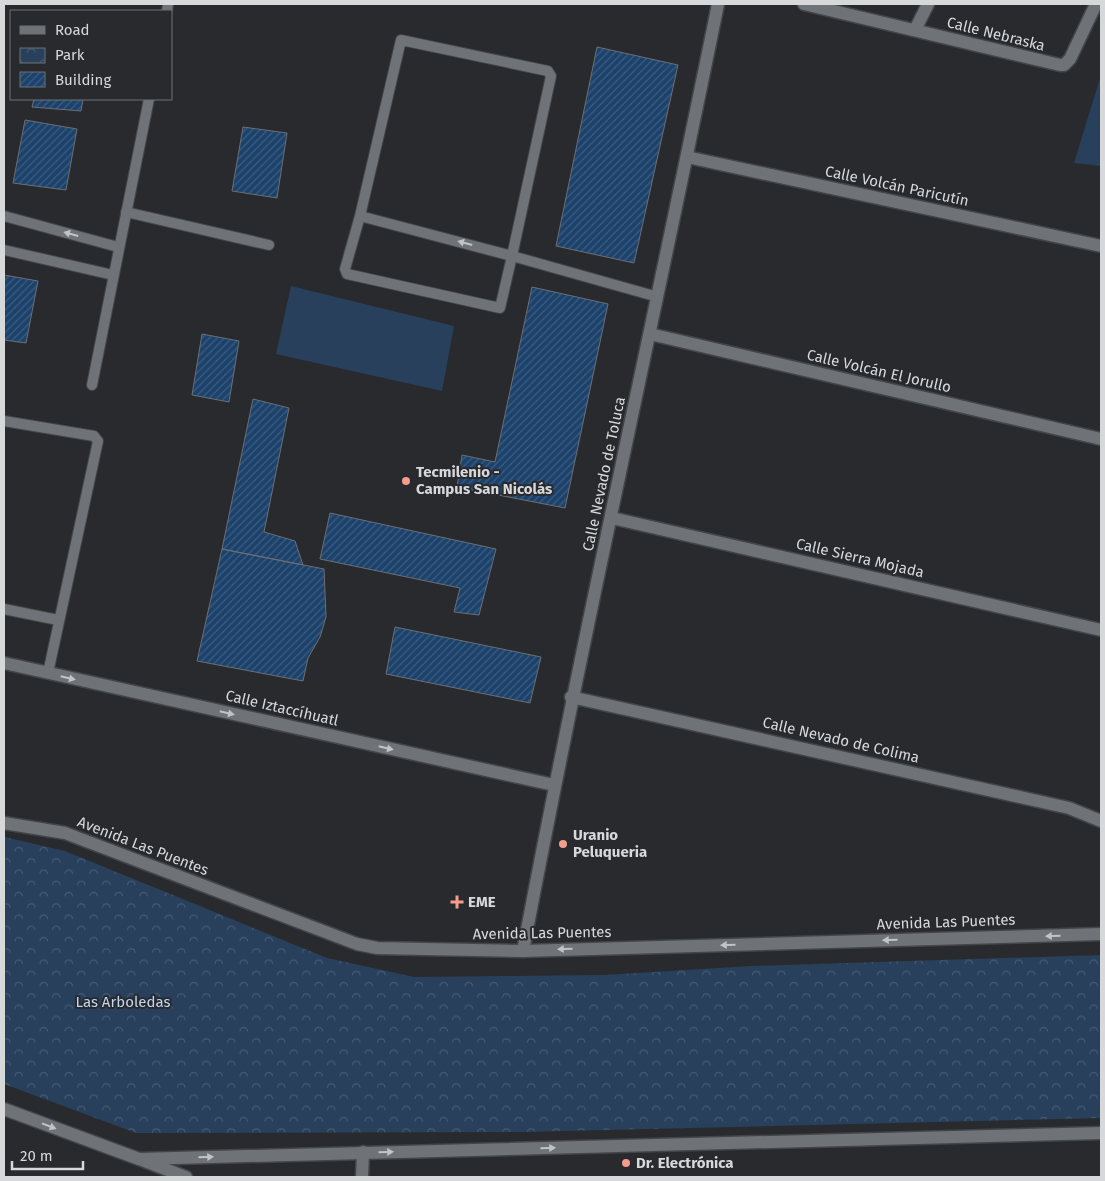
<svg xmlns="http://www.w3.org/2000/svg" width="1105" height="1181" font-family="'Fira Sans',sans-serif">
<style>
.green{fill:#28405c}
.park{fill:url(#park-crowns)}
.building{fill:url(#building-hatch);stroke:#6c6f73}
.lines{fill:none;stroke-linecap:round;stroke-linejoin:round}
.service-casing{stroke:#434649;stroke-width:12}
.minor-casing{stroke:#434649;stroke-width:15}
.tertiary-casing{stroke:#434649;stroke-width:15}
.service{stroke:#6f7276;stroke-width:10}
.minor{stroke:#6f7276;stroke-width:12}
.tertiary{stroke:#6f7276;stroke-width:12}
.oneway{fill:#c1c4c6}
.poi-dot{fill:#f49d8d;stroke:#282a2e;stroke-width:2}
.labels{text-anchor:middle;stroke-width:4;stroke-linejoin:round;paint-order:stroke}
.street-label{font-size:15px;fill:#d6d8da;stroke:#282a2e}
.poi-label{font-size:15px;font-weight:bold;fill:#d6d8da;stroke:#282a2e;text-anchor:start}
.park-label{font-size:15px;fill:#c0d7f3;stroke:#282a2e}
</style>
<defs>
<pattern id="park-crowns" width="20" height="18" patternUnits="userSpaceOnUse" patternTransform="scale(1.25)"><rect width="20" height="18" fill="#28405c"/><path d="M2 6a3 3 0 1 1 6 0M12 15a3 3 0 1 1 6 0" fill="none" stroke="#465b73"/></pattern>
<pattern id="building-hatch" width="6" height="6" patternUnits="userSpaceOnUse" patternTransform="scale(1.25)"><rect width="6" height="6" fill="#1c426c"/><path d="M-1 1l2-2M0 6l6-6M5 7l2-2" fill="none" stroke="#3c5d80"/></pattern>
</defs>
<rect width="100%" height="100%" fill="#282a2e"/>
<path class="green" d="M1101,75V166L1074,163Z
M291,286L454,326L442,391L276,354Z"/>
<path class="park" d="M4,837L65,851L327,958L414,977L605,975L751,966L1101,955V1118L521,1132L136,1133L4,1084Z"/>
<path class="building" d="M597,47L678,65L634,263L556,246Z
M34,99H83L81,111L32,107Z
M25,120L77,129L66,190L13,183Z
M243,127L287,133L277,198L232,191Z
M4,275L38,281L26,343L4,340Z
M532,287L608,304L565,508L457,487L462,455L495,462Z
M202,334L239,341L229,402L192,395Z
M253,399L289,408L264,532L295,541L303,565L222,549Z
M330,513L496,549L479,615L454,612L460,588L320,559Z
M222,549L324,569L326,617L320,637L308,658L303,681L197,661Z
M395,627L541,657L530,703L386,674Z"/>
<g class="lines">
<defs>
<path id="service" d="M167,11L168,4
M126,212L269,245
M4,216L118,247
M360,216L512,256L500,308L347,274L345,269L360,216L401,40L548,71L551,76L512,256L658,297
M4,250L113,275
M92,385L149,99
M4,421L94,436L98,441L48,673
M4,609L58,620"/>
<path id="minor" d="M804,4L1060,65H1064L1070,59L1096,4
M915,30L928,4
M687,157L1101,246
M650,334L1101,439
M612,518L1101,630
M4,663L554,785
M571,697L1069,808L1101,821
M523,951C583,634 654,320 718,4
M139,1159L186,1177
M362,1177L363,1152"/>
<path id="tertiary" d="M4,823L65,833L357,944L377,948L523,951L1101,934
M4,1109L139,1159L1101,1133"/>
</defs>
<use href="#service" class="service-casing"/>
<use href="#minor" class="minor-casing"/>
<use href="#tertiary" class="tertiary-casing"/>
<use href="#service" class="service"/>
<use href="#minor" class="minor"/>
<use href="#tertiary" class="tertiary"/>
</g>
<defs><path id="oneway-solid" d="M-6-.8H1V-3.2L6.5 0L1 3.2V.8H-6Z" transform="scale(1.25)"/></defs>
<g class="oneway">
<use href="#oneway-solid" transform="translate(71 234) rotate(-165)"/>
<use href="#oneway-solid" transform="translate(465 243) rotate(-165)"/>
<use href="#oneway-solid" transform="translate(68 678) rotate(13)"/>
<use href="#oneway-solid" transform="translate(227 713) rotate(13)"/>
<use href="#oneway-solid" transform="translate(386 748) rotate(13)"/>
<use href="#oneway-solid" transform="translate(1053 936) rotate(178)"/>
<use href="#oneway-solid" transform="translate(890 940) rotate(178)"/>
<use href="#oneway-solid" transform="translate(728 945) rotate(178)"/>
<use href="#oneway-solid" transform="translate(565 949) rotate(178)"/>
<use href="#oneway-solid" transform="translate(49 1126) rotate(21)"/>
<use href="#oneway-solid" transform="translate(548 1148) rotate(-1)"/>
<use href="#oneway-solid" transform="translate(386 1152) rotate(-1)"/>
<use href="#oneway-solid" transform="translate(206 1157) rotate(-2)"/>
</g>
<g class="poi-dot">
<circle cx="406" cy="481" r="5"/>
<circle cx="563" cy="844" r="5"/>
<path d="M454.5 894.5h5v5h5v5h-5v5h-5v-5h-5v-5h5z"/>
<circle cx="626" cy="1163" r="5"/>
</g>
<g class="labels">
<g class="street-label">
<text transform="translate(996 34) rotate(14)" y="5">Calle Nebraska</text>
<text transform="translate(897 186) rotate(12)" y="5">Calle Volcán Paricutín</text>
<text transform="translate(879 371) rotate(13)" y="5">Calle Volcán El Jorullo</text>
<text transform="translate(604 474) rotate(-78)" y="5">Calle Nevado de Toluca</text>
<text transform="translate(860 558) rotate(13)" y="5">Calle Sierra Mojada</text>
<text transform="translate(282 708) rotate(13)" y="5">Calle Iztaccíhuatl</text>
<text transform="translate(841 740) rotate(13)" y="5">Calle Nevado de Colima</text>
<text transform="translate(143 846) rotate(21)" y="5">Avenida Las Puentes</text>
<text transform="translate(946 922) rotate(-2)" y="5">Avenida Las Puentes</text>
<text transform="translate(542 933) rotate(-1)" y="5">Avenida Las Puentes</text>
</g>
<g class="poi-label">
<text x="416" y="477">Tecmilenio -<tspan x="416" dy="17">Campus San Nicolás</tspan></text>
<text x="573" y="840">Uranio<tspan x="573" dy="17">Peluqueria</tspan></text>
<text x="468" y="907">EME</text>
<text x="636" y="1168">Dr. Electrónica</text>
</g>
<g class="park-label">
<text x="123" y="1007">Las Arboledas</text>
</g>
</g>
<rect width="1105" height="1181" fill="none" stroke="#d6d8da" stroke-width="10"/>
<rect x="10" y="10" width="162" height="90" fill="#282a2e" stroke="#6e7073"/>
<rect x="20" y="26" width="25" height="8" fill="#6f7276" stroke="#6e7073"/>
<text x="55" y="35" font-size="15" fill="#d6d8da">Road</text>
<rect x="20" y="48" width="25" height="15" fill="url(#park-crowns)" stroke="#6e7073"/>
<text x="55" y="60" font-size="15" fill="#d6d8da">Park</text>
<rect x="20" y="72" width="25" height="15" fill="url(#building-hatch)" stroke="#6e7073"/>
<text x="55" y="85" font-size="15" fill="#d6d8da">Building</text>
<path d="M12 1161v8h71v-8" fill="none" stroke="#d6d8da" stroke-width="2.5"/>
<text x="20" y="1161" font-size="15" fill="#d6d8da" stroke="#282a2e" stroke-width="4" paint-order="stroke">20 m</text>
</svg>
